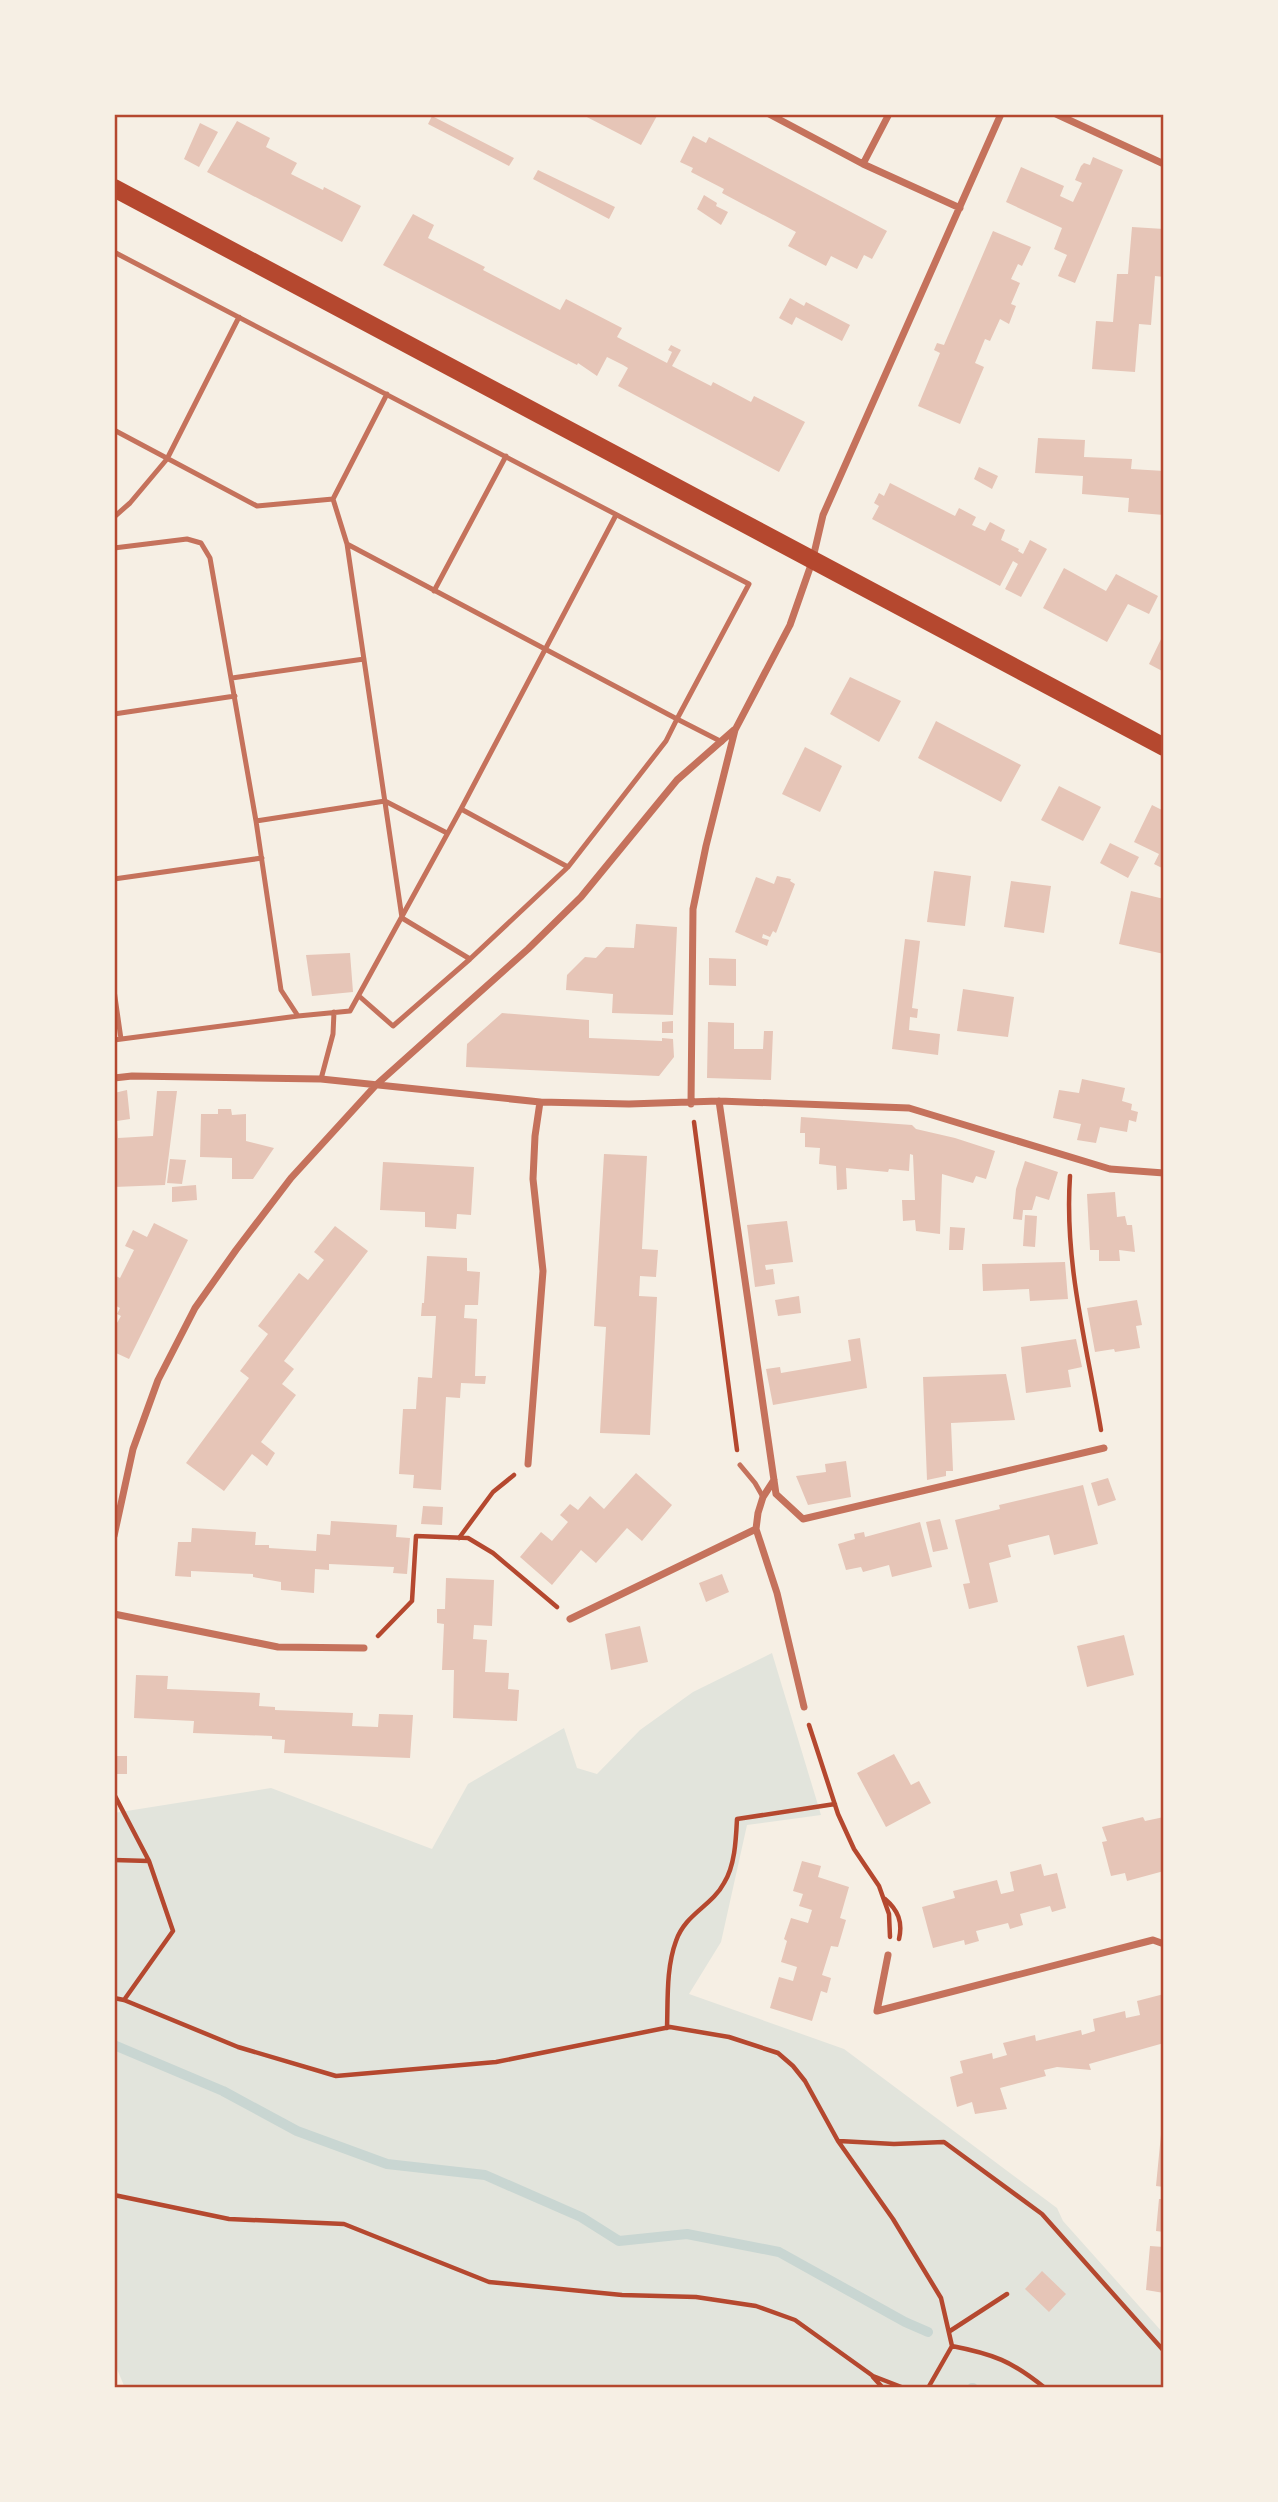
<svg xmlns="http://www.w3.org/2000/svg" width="1278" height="2502" font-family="Roboto,sans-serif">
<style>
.green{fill:#e2e4dc}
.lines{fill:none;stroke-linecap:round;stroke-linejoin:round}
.stream{stroke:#c9d6d2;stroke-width:10}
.building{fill:#e6c5b7}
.path{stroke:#b5482f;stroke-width:4.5}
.service{stroke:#c5725c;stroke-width:5}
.minor{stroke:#c5725c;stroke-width:7}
.primary{stroke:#b5482f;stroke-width:18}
.neatline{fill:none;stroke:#b5482f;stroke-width:2.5}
</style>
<rect width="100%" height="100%" fill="#f6efe4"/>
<path class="green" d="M772,1653L821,1815L747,1825L721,1942L689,1994L844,2049L1057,2208L1063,2221L1164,2334V2388H125L114,2362V1813L271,1788L432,1849L468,1784L564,1728L577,1768L597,1774L640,1730L693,1692Z"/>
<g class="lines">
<path class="stream" d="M114,2045L223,2091L297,2131L387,2164L485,2175L581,2217L619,2241L687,2234L779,2252L905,2322L928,2332
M972,2388H973"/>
</g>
<path class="building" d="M581,114H658L641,145Z
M432,116L514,158L509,166L428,124Z
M237,121L270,138L266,147L297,163L291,174L323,190L324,187L361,206L342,242L207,172Z
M200,123L218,132L199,167L184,159Z
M693,136L706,143L709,137L887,231L872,259L864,255L857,269L831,256L826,266L788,246L796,232L722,193L724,189L691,172L693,168L680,162Z
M1093,157L1123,170L1075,283L1058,276L1067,255L1054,249L1062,228L1006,202L1021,167L1064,186L1060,196L1073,202L1082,183L1075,180L1081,166L1084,163L1090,165Z
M538,170L615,207L609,219L533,179Z
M704,195L717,203L716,206L728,212L721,225L697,209Z
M413,214L434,225L428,238L485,267L483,270L560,310L566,299L622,328L617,337L667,363L672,352L668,350L671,345L681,350L672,366L711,386L713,382L751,402L754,396L805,422L779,472L618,386L628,368L623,365L607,357L597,376L578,363L577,365L383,265Z
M1132,227L1164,229V277L1155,276L1151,325L1139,324L1135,372L1092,369L1096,321L1113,322L1117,274H1128Z
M993,231L1031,247L1022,266L1018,264L1011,279L1020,283L1011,304L1016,306L1009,324L1000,319L990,341L985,339L975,363L984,367L960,424L918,406L940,353L934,350L937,343L944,345Z
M790,298L804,306L806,302L850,325L842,341L796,317L792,325L779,318Z
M1038,438L1085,440L1084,457L1132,459L1131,469L1164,471V515L1128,512L1129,498L1082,494L1083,476L1035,473Z
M979,467L998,476L992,489L974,479Z
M890,483L955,516L959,508L976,517L972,525L985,531L990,522L1005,530L1001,540L1019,549L1018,551L1023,554L1030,540L1047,549L1021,597L1005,589L1018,564L1013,561L1000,586L872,519L879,506L874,503L879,493L884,496Z
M1064,568L1106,591L1116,574L1158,596L1149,614L1128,604L1107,642L1043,608Z
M1164,633V672L1149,664Z
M850,677L901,701L879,742L830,714Z
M936,721L1021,765L1001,802L918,758Z
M805,747L842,766L820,812L782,794Z
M1059,786L1101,807L1083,841L1041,820Z
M1152,805L1164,811V869L1154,864L1159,854L1134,842Z
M1110,843L1139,857L1128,878L1100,863Z
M934,871L971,876L965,926L927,922Z
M777,876L791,879L790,881L795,884L776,933L773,931L770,937L763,934L762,938L769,940L767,946L735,932L756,877L774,884Z
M1011,881L1051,886L1044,933L1004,927Z
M1131,891L1164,899V954L1119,944Z
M636,924L677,927L673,1015L612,1013L613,994L566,990L567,975L585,957L596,958L606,947L634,948Z
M905,939L920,941L912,1008L918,1009L917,1018L910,1017L909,1030L940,1034L938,1055L892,1049Z
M350,953L353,992L312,996L306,955Z
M709,958L736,959V986L709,985Z
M963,989L1014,997L1008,1037L957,1031Z
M502,1013L589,1020V1038L662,1041V1038L673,1039L674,1057L659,1076L466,1067L467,1044Z
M673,1021V1033H662V1022Z
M708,1022L734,1023V1049H763L764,1031H773L771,1080L707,1078Z
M1082,1079L1125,1088L1122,1101L1132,1104L1131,1110L1138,1112L1136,1122L1129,1120L1127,1132L1100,1127L1096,1143L1077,1140L1081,1124L1053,1118L1059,1090L1079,1093Z
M127,1090L130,1119L117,1121L118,1138L153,1136L157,1091H177L165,1185L114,1187V1093Z
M218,1109H231L232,1115L246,1114V1141L274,1148L253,1179H232V1158L200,1157L201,1114H218Z
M801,1117L912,1125L916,1129L955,1138L995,1151L986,1179L976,1176L973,1183L942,1174L940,1234L916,1231L915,1220L903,1221L902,1200H915L913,1155L910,1154L909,1171L889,1169L888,1172L846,1168L847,1189L837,1190L836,1166L819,1164L820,1148L805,1147V1133H800Z
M604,1154L647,1156L642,1249L658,1250L656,1277L640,1276L639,1296L657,1297L650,1435L600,1433L606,1327L594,1326Z
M170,1159L186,1160L182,1184L167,1183Z
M1025,1161L1058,1172L1049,1200L1036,1196L1032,1210H1023L1022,1220L1013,1219L1016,1189Z
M383,1162L474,1167L471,1215L457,1214L456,1229L425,1227V1212L380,1210Z
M196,1185L197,1200L172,1202V1187Z
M1115,1192L1117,1217L1125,1216L1127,1225H1132L1135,1252L1119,1250L1120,1261H1099V1250H1090L1087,1194Z
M1025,1215L1037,1216L1035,1247L1023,1246Z
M787,1221L793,1262L765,1265L766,1270L773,1269L775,1284L755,1287L747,1225Z
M154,1223L188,1240L129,1359L116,1353L114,1328L121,1316L117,1314L120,1308L114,1305V1275L120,1278L134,1250L125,1246L133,1230L147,1237Z
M335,1226L368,1251L284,1361L294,1369L282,1384L296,1395L261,1442L275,1453L267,1466L252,1454L224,1491L186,1463L249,1378L240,1371L268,1334L258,1326L299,1273L308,1280L324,1260L314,1252Z
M950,1227L965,1228L963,1250H949Z
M427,1256L467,1258V1271L480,1272L478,1305H465L464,1318L477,1319L475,1376H486L485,1384L461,1383L460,1398L446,1397L441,1490L413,1488L414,1475L399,1474L403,1409H416L418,1377L432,1378L436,1316H421L422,1303H424Z
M1065,1262L1068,1299L1030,1301L1029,1289L983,1291L982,1264Z
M799,1296L801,1313L778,1316L775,1300Z
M1137,1300L1142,1325L1136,1326L1140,1348L1115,1352L1114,1349L1095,1352L1087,1308Z
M860,1338L867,1388L773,1405L766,1369L780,1367L781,1373L851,1361L848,1340Z
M1076,1339L1082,1367L1068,1370L1071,1387L1026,1393L1021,1347Z
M1006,1374L1015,1420L951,1423L953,1471H946V1476L927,1480L923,1377Z
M846,1461L851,1497L808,1505L796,1476L826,1472L825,1464Z
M636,1473L672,1505L642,1541L627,1528L596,1563L581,1550L552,1585L520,1557L541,1532L552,1541L568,1522L560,1515L570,1504L578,1510L590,1496L604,1509Z
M1108,1478L1116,1500L1098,1506L1091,1483Z
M1083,1485L1098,1544L1054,1555L1049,1535L1008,1545L1011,1557L989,1563L998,1602L969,1609L963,1584L970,1583L955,1520L1000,1509L999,1505Z
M423,1506L443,1507L442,1525L421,1524Z
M940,1519L948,1549L933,1552L926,1522Z
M331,1521L397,1525L396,1537L410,1538L407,1574L393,1573L394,1567L329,1564V1570L315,1569L314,1593L281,1590V1582L253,1577V1574L191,1571V1577L175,1576L178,1542H191L192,1528L256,1532L255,1545H269V1548L316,1551L317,1534L330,1535Z
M920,1522L932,1567L892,1577L889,1565L863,1572L861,1567L846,1570L838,1544L855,1539L854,1534L864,1532L865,1537Z
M722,1574L729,1592L706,1602L699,1583Z
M446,1578L494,1580L492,1626L474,1625L473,1639L487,1640L485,1672L509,1673L508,1689L519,1690L517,1721L453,1718L454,1670H442L444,1624L437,1623V1609H445Z
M640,1626L648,1662L611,1670L605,1634Z
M1124,1635L1134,1675L1087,1687L1077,1646Z
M136,1675L168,1676L167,1689L260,1693L259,1706L275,1707V1710L353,1713L352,1726L378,1727L379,1714L413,1715L410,1758L284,1753L285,1740L272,1739V1736L193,1733L194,1721L134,1718Z
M894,1754L911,1785L919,1781L931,1803L886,1827L857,1773Z
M114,1756H127V1774H114Z
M1143,1817L1145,1821L1164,1817V1871L1127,1881L1125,1873L1111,1876L1102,1842L1107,1841L1102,1827Z
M802,1861L821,1866L818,1877L849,1887L840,1918L846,1920L838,1947L831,1946L822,1975L831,1978L827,1993L821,1991L812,2021L770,2008L779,1977L793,1981L797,1967L781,1962L787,1941L784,1939L791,1918L808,1923L812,1910L799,1906L803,1894L793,1891Z
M1041,1864L1044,1876L1057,1873L1066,1908L1052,1912L1050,1906L1020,1914L1023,1925L1010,1929L1008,1923L976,1931L979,1941L965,1945L964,1940L933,1948L922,1907L955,1898L953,1891L997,1880L1001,1894L1014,1891L1010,1872Z
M1164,1994V2043L1089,2064L1091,2070L1057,2067L1044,2070L1046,2076L1000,2088L1007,2109L975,2114L972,2102L957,2107L950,2077L963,2073L960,2061L992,2053L993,2059L1007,2055L1003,2043L1035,2035L1036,2041L1081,2030L1082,2035L1095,2031L1093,2019L1125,2011L1126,2018L1140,2015L1137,2001Z
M1162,2124H1164V2187L1156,2186Z
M1159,2199H1164V2232L1156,2231Z
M1150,2246L1164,2247V2293L1146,2290Z
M1042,2271L1066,2294L1049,2312L1025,2289Z"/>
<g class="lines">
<path class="path" d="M694,1122L737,1450
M1070,1176C1064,1263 1087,1346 1101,1430
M459,1538L493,1492L514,1475
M378,1636L412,1601L416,1536L468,1538L493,1553L557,1607
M809,1725L838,1814L854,1849L879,1886L889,1914L890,1937
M114,1794L149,1861L173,1931L124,2000
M114,1860L149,1861
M885,1899C898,1910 903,1922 899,1939
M114,1998L124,2000L238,2047L336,2076L496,2062L670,2027L729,2037L778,2053L793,2066L805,2081L838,2141L893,2219L941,2298L952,2346L928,2388
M667,2028C668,2000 666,1968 676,1941C685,1914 712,1906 724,1883C735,1866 736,1839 737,1819L835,1804
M839,2141L894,2144L944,2142L1042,2214L1164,2351
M114,2195L229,2219L344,2224L489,2282L622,2295L696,2297L756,2306L795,2320L873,2376L904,2388
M950,2331L1007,2294
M952,2346C993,2354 1012,2361 1045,2388
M873,2377L883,2388"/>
<path class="service" d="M114,252L749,584L677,719L347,544L333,499L257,506L114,430
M333,499L387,394
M114,517L130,503L167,459L239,317
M347,544L402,918L470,959
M114,548L187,539L201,543L210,558L256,821L281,990L298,1016L350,1011L461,809L616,515
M434,591L506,456
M232,678L364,659
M114,714L235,696
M461,809L568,867
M256,821L385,801L447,833
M114,879L262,858
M114,990L121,1039
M359,996L393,1026L470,959L568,867L666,741L677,719L722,742
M114,1040L298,1016
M321,1079L333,1034L334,1012
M740,1465L755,1483L763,1497"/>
<path class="minor" d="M769,114L863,164L960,208
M1056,114L1164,164
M863,164L889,114
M114,1078L132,1076L321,1079L540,1102L629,1104L719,1101L909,1108L1110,1169L1164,1173
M719,1101L776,1494L803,1519L1104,1448
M691,1104L693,909L706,846L735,730L790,625L812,562L823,515L1001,114
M528,1464L543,1271L533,1179L535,1136L540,1102
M774,1480L763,1497L758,1513L756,1529L777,1593L804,1707
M114,1536L133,1449L158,1380L195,1308L236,1250L291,1178L376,1085L528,949L581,897L677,780L734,730
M114,1614L278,1647L364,1648
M570,1619L756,1529
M888,1955L877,2011L1153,1940L1164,1944"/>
<path class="primary" d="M114,188L1164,747"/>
</g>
<rect width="1278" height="2502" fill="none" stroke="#f6efe4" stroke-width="231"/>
<rect x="116" y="116" width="1046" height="2270" class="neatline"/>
</svg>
